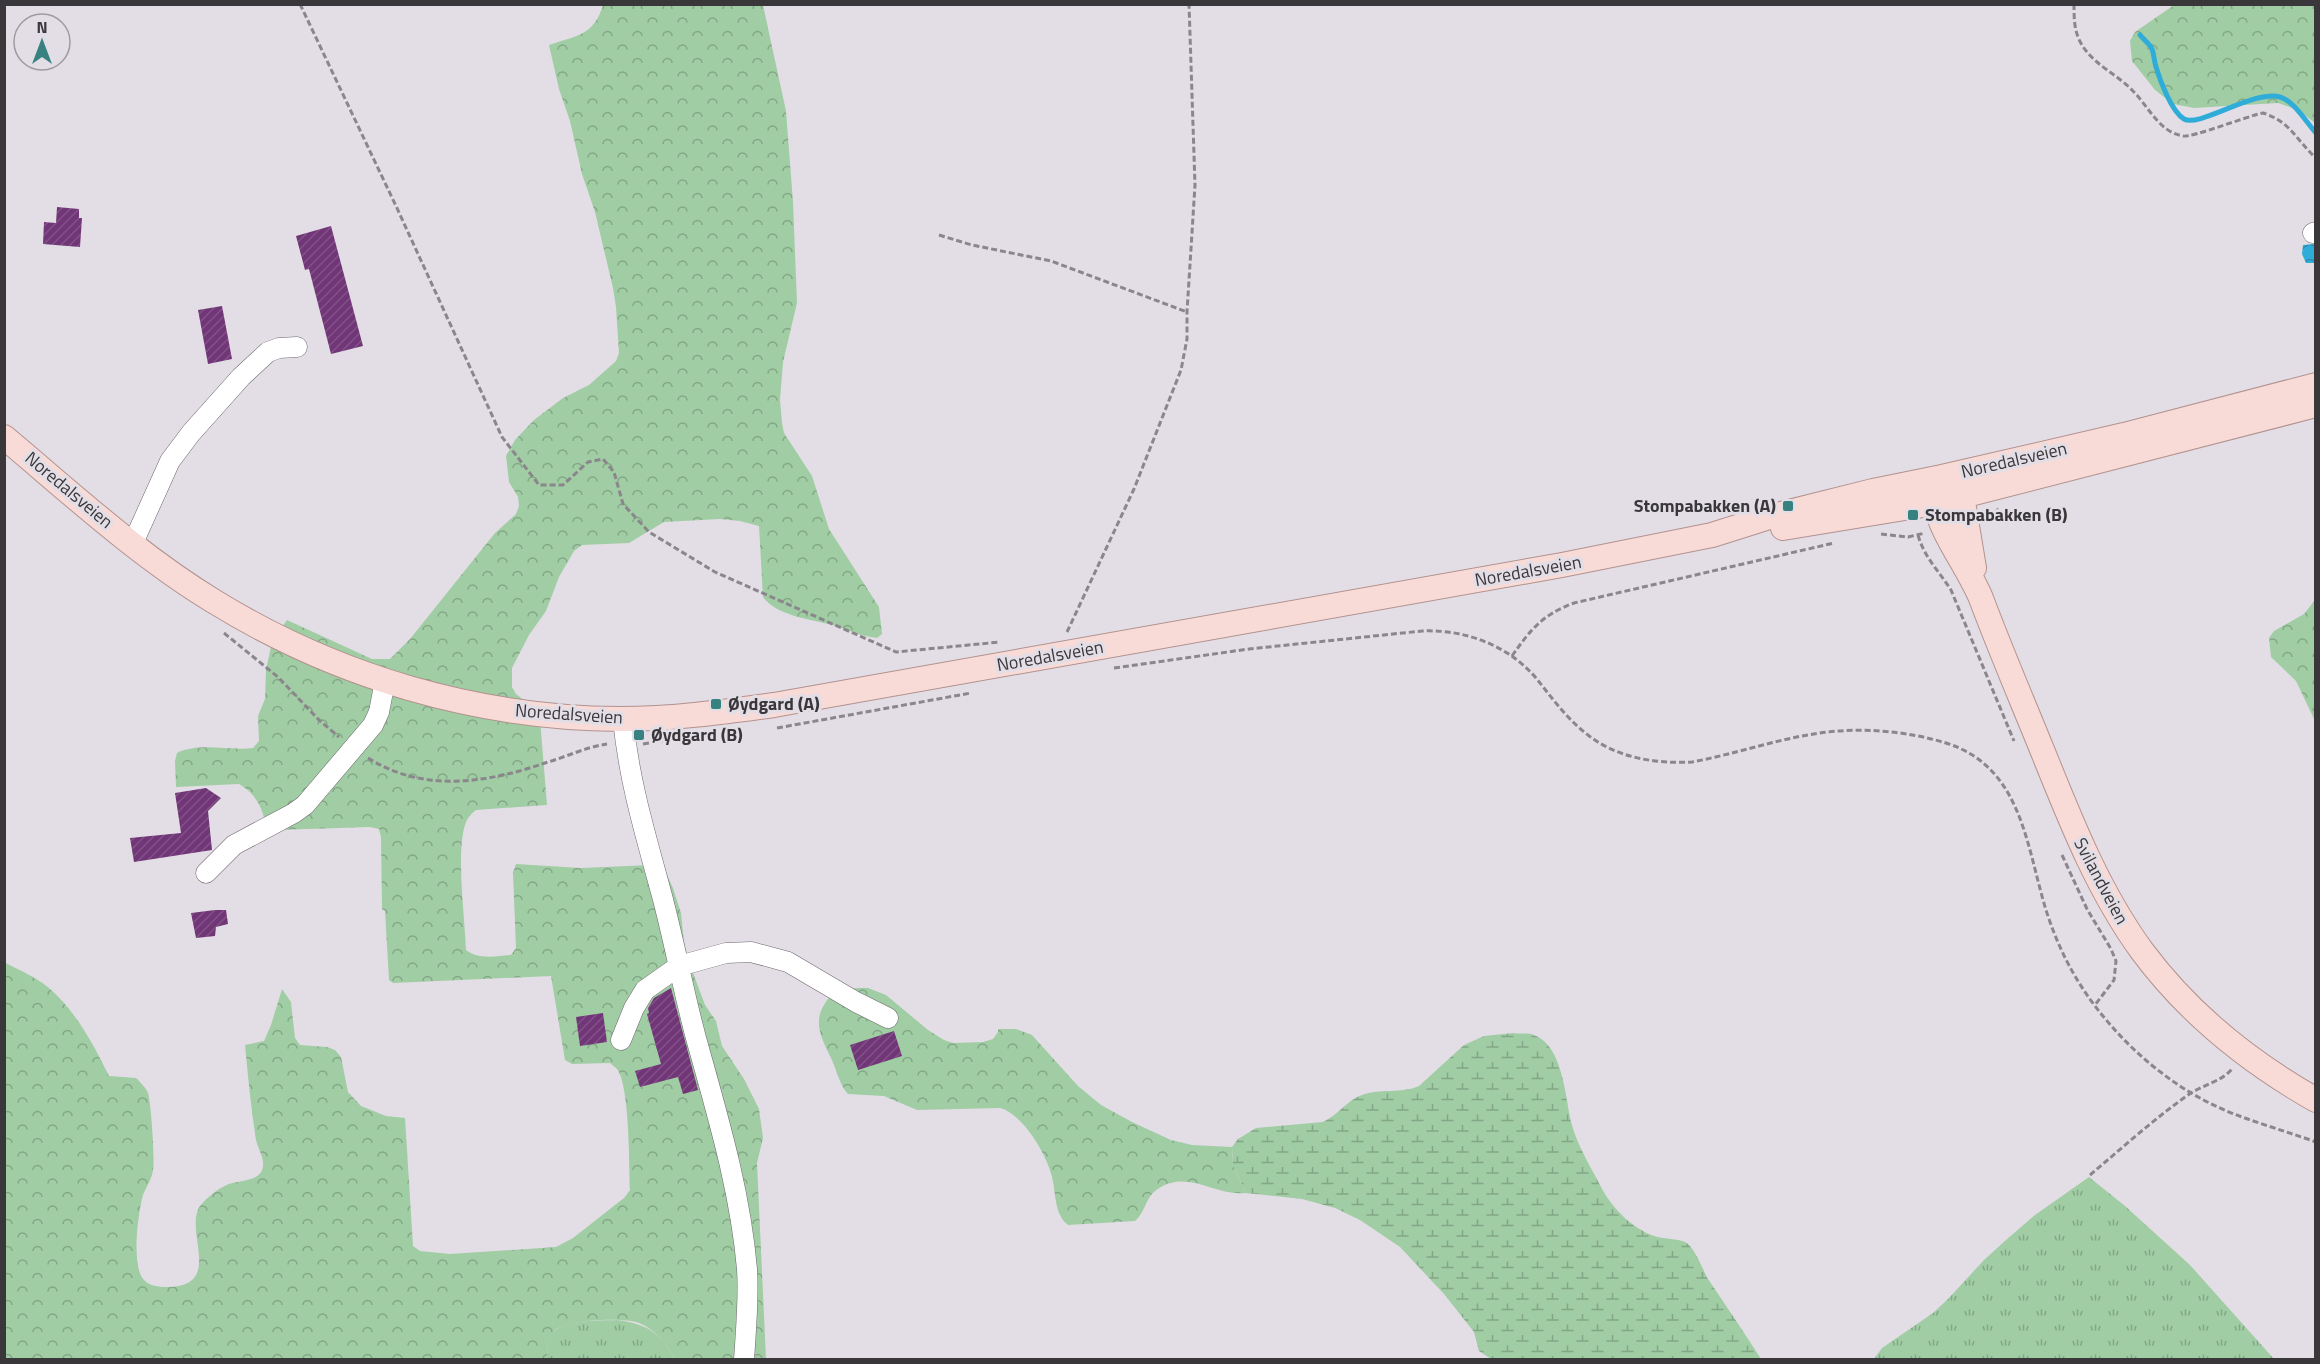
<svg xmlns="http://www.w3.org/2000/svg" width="2320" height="1364" font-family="'Titillium Web',sans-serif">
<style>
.grass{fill:url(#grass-tufts)}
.forest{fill:url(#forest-crowns)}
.wetland{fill:url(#wetland-marsh)}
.water{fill:url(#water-waves)}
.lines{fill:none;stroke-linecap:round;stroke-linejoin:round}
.stream{stroke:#30acd9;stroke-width:5}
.building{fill:url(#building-hatch)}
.minor-casing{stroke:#6c676e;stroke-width:21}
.major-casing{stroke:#b2928e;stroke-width:26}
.path{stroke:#8a868c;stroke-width:3;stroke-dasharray:6 3;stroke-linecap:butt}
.minor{stroke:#fff;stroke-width:20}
.major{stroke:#f8dbd7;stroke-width:24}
.poi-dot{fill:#388181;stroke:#e3dee6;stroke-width:2}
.labels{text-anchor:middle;stroke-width:6;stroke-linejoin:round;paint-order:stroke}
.street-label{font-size:18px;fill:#39373a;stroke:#e3dee6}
.poi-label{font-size:18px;font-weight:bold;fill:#39373a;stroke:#e3dee6;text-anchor:start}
</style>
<defs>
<pattern id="grass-tufts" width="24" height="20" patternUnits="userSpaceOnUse" patternTransform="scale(1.5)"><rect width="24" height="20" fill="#a0cda3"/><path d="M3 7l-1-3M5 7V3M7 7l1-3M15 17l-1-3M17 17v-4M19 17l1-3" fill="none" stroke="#83a786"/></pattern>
<pattern id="forest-crowns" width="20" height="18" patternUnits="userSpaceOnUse" patternTransform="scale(1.5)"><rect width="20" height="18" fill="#a0cda3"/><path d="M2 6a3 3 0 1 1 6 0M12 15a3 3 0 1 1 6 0" fill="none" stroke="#83a786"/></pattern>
<pattern id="wetland-marsh" width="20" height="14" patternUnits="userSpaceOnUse" patternTransform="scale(1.5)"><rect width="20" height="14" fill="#a0cda3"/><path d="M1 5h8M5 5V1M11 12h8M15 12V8" fill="none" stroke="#83a786"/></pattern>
<pattern id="water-waves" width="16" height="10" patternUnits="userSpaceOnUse" patternTransform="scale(1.5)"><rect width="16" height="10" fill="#30acd9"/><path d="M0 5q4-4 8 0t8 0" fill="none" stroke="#2a8db1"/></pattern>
<pattern id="building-hatch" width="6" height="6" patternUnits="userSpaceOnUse" patternTransform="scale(1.5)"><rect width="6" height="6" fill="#713677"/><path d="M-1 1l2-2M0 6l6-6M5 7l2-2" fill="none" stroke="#825286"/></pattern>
</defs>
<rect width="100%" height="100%" fill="#e3dee6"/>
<path class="grass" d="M2089,1177L2125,1206L2190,1265L2274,1359H1874L1882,1348L1933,1313L1948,1299L1984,1260L2006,1240L2035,1215Z
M617,1320C647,1324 660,1332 675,1359H548C548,1354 546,1346 548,1340C555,1318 598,1321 617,1320Z"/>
<path class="forest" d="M603,5H763L786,111L793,202L797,303L783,362L780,400L782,423L784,433L812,476L829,529L879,607L882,634L877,638C860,636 851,631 836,626C812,619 778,617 763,597L759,526L740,521L720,519L664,522L629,543L582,545L574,551L559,577L546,611L529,635L512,668V687L516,694L538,711L540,719L547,805L476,810C471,814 467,818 465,825C456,854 465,918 466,950C479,960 496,956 511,955L516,948L513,873L516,864L581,868L651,865L666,873L673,888L681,913L684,942L689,962L705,1005L716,1021L722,1046L744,1079L759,1109L763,1138L757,1163L766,1359H675C667,1345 655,1329 639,1323C623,1317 564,1319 553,1332C546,1340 547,1350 548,1359H5L4,962C19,970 36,977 49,988C75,1010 94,1045 109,1076L136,1078C140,1082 146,1088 148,1093C151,1102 155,1160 153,1170C152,1179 146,1187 143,1195C138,1213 131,1267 144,1280C148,1285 158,1287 165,1287C226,1288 183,1231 200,1206C207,1197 219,1188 229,1184C241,1180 261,1182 263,1166C264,1157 258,1149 256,1140C251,1108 248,1077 245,1045L264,1041L271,1025L282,989L291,1002L295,1038L300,1045L327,1047L335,1050L341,1057L348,1092L361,1106L386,1116L405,1118L413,1246L420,1251L450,1254L556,1247L573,1238L624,1198L630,1190C629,1166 630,1086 617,1069C615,1067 612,1065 610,1063L572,1064L565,1060L551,976L393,983L389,980L385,911L382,909L381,837L379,829L370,827L276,830L266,827C263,808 256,794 239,784L176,787L175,761L177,753C199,742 229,751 253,748L259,741L258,716L265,699L266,670L272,642L287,620L372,659H390L410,639L495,533L516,514L519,506L518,497L509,482L506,456L515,440L534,420L563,398L589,385L616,361L619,353L616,307L613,288L595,212L582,174L570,121L559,89L549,45C575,36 594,36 603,5Z
M2174,5H2315V123L2298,110L2278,103L2194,108L2173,104L2155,90L2132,61L2130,41L2135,32Z
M2315,600V721L2296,681L2271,657L2269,638L2274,631L2304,614Z
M868,988L886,995L928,1030L944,1040L953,1043L983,1042L993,1039L998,1032V1029H1016L1032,1035L1078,1086L1101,1105L1132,1122L1171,1140L1192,1145L1232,1147L1233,1165L1246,1193C1214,1197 1187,1167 1155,1191C1145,1199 1145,1213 1135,1221L1068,1225C1054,1214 1056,1193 1052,1177C1047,1155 1023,1114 1000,1108L917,1110L884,1096L848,1094C838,1083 837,1069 830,1056C822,1039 813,1023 824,1005C828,998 833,992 841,990C849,988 860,988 868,988Z"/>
<path class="wetland" d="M1513,1033C1518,1034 1525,1033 1531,1034C1564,1043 1565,1099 1572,1125C1578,1147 1591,1167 1601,1187C1612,1208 1634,1231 1658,1237C1666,1239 1683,1239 1688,1244C1697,1253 1702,1268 1708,1279C1726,1306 1744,1332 1761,1359H1491L1479,1351L1474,1332L1444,1294L1400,1247L1360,1220L1335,1208L1302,1199L1246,1193L1233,1165L1232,1147L1238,1139L1256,1128L1323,1122C1337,1116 1347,1100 1362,1095C1380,1088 1401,1094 1419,1086L1464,1045L1484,1036Z"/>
<path class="water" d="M2315,244V263H2306L2302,254L2303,245Z"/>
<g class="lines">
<path class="stream" d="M2140,35C2143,39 2150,44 2152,49C2154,54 2154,61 2156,67C2160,80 2171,111 2184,119C2199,128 2255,89 2280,97C2294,101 2306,122 2316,133"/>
</g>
<path class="building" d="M57,207L79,209V218H82L80,247L43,244L44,222L56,223Z
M331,226L363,346L331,354L309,269L305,270L296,236Z
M222,306L232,359L208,364L198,310Z
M206,788L221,798L208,811L212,850L134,862L130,838L181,833L175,793Z
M215,910H226L228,924L216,927L215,936L196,938L191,913Z
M671,988L698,1090L683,1094L678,1077L640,1087L635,1071L661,1064L647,1014L649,1013L648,1008L654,998Z
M603,1013L607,1042L580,1046L576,1017Z
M894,1031L902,1056L858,1070L850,1045Z"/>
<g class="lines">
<defs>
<path id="minor" d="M2313,233L2316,232
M133,543L170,461L191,433L241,377L268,352L279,348L297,347
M623,719C629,781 645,833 661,892C674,940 683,990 696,1038C717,1114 740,1189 747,1269C749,1299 746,1329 744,1360
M206,873L234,845L294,813L305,805L373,725L379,712L385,681
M621,1040L634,1008L645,990L679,966L726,953L751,952L788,962L856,1002L888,1018"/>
<path id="major" d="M4,437C72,494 139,556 215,602C337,677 477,718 620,719C672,719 723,712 774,705L1562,565L1712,535L1769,517L1873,491L1942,477L2124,435L2316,385
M1942,477C1940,485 1935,496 1936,504C1939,531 1972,573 1982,601C2002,654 2024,705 2045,757C2072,824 2099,892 2142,951C2188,1013 2249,1062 2316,1100
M1951,486L1962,496L1974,568
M1783,528L1935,503L2316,405"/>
</defs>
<use href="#minor" class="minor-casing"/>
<use href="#major" class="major-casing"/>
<path class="path" d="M300,4L396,206L502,437L539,485H563L588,462L603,459L614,472L623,504L649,532L715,572L896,652L1000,642
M2074,4C2074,19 2074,32 2082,45C2094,65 2117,74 2133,91C2149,107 2159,132 2183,136C2192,138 2247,116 2263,113C2291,122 2296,140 2316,158
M939,235L972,245L1051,261L1187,312
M1986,517L1999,509
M1881,534L1908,537L1925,533
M1918,535C1924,557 1939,571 1951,590L2014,741
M1067,632L1134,489L1181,370L1187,339V312L1195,185L1189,4
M224,633L278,677L319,720L339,737
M1512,656C1531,629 1542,615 1574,603L1834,543
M1114,668L1249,649L1422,631C1464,629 1508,645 1536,678C1552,698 1567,719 1588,735C1617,758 1656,764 1692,762C1735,754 1777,739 1820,733C1860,727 1907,731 1946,743C2022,767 2026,845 2046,910C2057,945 2073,977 2095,1006C2131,1053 2178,1092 2234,1114C2260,1124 2288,1132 2316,1142
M777,728L971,693
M703,737L738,733
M643,744L669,740
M368,758C423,793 487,783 545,763C566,757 586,747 607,744
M2062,855L2087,909L2111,949L2116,961L2114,980L2095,1005
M2090,1175C2122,1148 2154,1119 2188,1095C2202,1085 2221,1082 2232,1069"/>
<use href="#minor" class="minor"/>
<use href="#major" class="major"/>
</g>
<g class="poi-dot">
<rect x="1782" y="500" width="12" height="12" rx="3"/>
<rect x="1907" y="509" width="12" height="12" rx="3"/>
<rect x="710" y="698" width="12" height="12" rx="3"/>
<rect x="633" y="729" width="12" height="12" rx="3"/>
</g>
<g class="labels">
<g class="street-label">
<text transform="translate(2014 460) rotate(-13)" y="6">Noredalsveien</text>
<text transform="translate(69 490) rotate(40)" y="6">Noredalsveien</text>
<text transform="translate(1528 571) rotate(-10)" y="6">Noredalsveien</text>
<text transform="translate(1050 656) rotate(-10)" y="6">Noredalsveien</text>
<text transform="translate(569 714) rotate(4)" y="6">Noredalsveien</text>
<text transform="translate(2101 881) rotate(62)" y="6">Svilandveien</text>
</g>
<g class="poi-label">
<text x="1776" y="512" text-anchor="end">Stompabakken (A)</text>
<text x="1925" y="521">Stompabakken (B)</text>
<text x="728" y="710">Øydgard (A)</text>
<text x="651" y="741">Øydgard (B)</text>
</g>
</g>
<rect width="2320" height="1364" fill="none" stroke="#39373a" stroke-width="12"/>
<g transform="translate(42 42)"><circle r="28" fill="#e3dee6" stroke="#9f9ba1" stroke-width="1.5"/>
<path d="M0-4.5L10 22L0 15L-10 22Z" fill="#388181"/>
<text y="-9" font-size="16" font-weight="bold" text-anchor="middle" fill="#39373a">N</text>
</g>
</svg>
